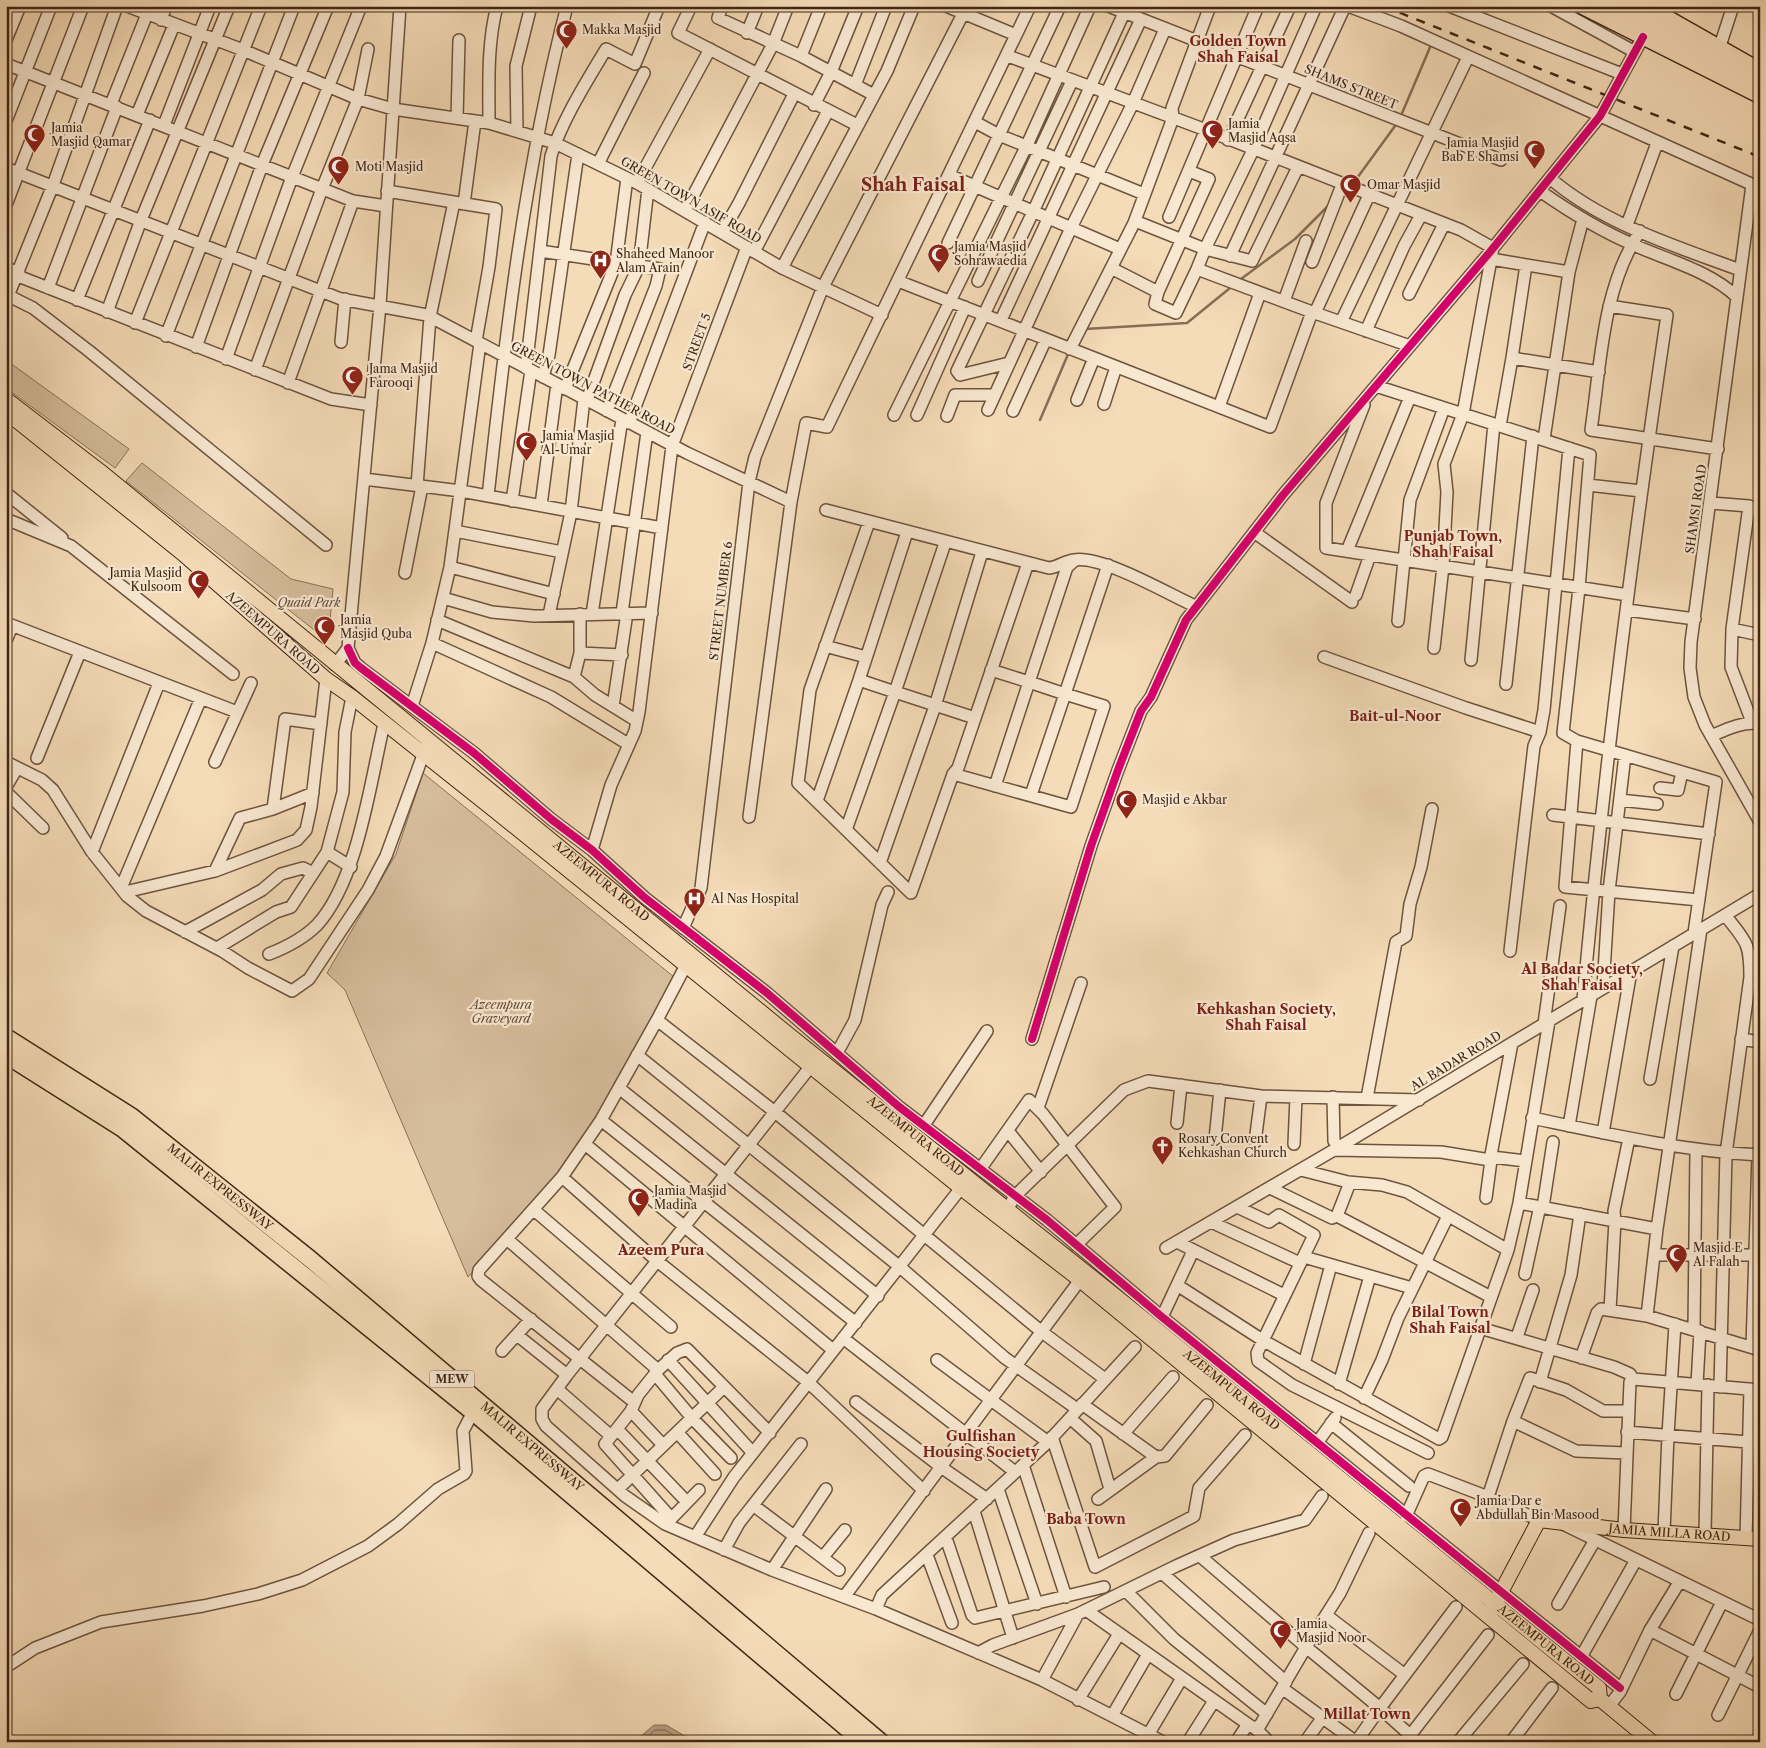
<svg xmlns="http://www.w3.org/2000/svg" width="1766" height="1748" font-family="'Libre Caslon Text',serif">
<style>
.green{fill:#d6bd9c;stroke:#8b7258}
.water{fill:#b79e81;stroke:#876e56}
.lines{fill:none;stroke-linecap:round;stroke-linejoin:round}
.shore{stroke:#7c624b;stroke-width:1}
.stream{stroke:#876e56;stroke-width:2.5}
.minor-casing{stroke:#6d543e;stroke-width:14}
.major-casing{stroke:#402615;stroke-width:16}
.highway-casing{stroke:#402615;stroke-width:19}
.minor{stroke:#f8e8d1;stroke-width:11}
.major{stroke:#f5dcb8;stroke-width:14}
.highway{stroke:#f5dcb8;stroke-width:16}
.rail{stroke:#402615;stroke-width:2.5;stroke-dasharray:9 9;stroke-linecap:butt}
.cycleway-casing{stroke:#f8e8d1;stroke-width:11}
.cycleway{stroke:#d6006c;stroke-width:8}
.labels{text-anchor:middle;stroke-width:4.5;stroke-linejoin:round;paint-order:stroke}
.shield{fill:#f8e8d1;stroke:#77604d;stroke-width:1}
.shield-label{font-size:11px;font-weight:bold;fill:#402615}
.poi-label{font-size:12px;fill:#402615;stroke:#f8e8d1;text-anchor:start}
.street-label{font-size:12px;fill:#402615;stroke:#f8e8d1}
.park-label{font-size:12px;font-style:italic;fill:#664c37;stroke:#f8e8d1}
.neighbourhood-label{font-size:14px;font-weight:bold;fill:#7a1f14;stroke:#f8e8d1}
.district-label{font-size:18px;font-weight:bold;fill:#7a1f14;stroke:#f8e8d1}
</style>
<rect width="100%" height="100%" fill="#f5dcb8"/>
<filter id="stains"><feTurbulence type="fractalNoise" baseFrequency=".004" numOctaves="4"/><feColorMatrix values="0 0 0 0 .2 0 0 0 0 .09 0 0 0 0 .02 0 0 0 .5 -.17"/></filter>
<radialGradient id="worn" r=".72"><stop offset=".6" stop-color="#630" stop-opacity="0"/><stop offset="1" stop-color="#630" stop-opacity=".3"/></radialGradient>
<path class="green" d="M6,360L129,449L115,468L6,388Z
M142,463L291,579L333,589L328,641L126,481Z
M423,773L674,977L615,1087L571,1161L468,1277L345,990L327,973L396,854Z"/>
<path class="water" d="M654,1725H666L695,1742H557L594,1737L634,1742Z"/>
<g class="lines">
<path class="shore" d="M642,1742L655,1730H665L685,1742"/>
<path class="stream" d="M1400,118L1431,45
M1352,185L1395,126
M1241,279L1295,239L1328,206
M1085,329L1187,323L1230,288
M1040,420L1069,352"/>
<defs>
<path id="minor" d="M127,6L243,50L358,99L393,109L489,123L555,143L637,183L782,268L882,315
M691,6L678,33L857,125
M722,6L718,18L801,56L874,95
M946,6L1016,35
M1108,6L1501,160
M1348,6L1401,26L1760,188
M1449,6L1622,74
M1551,6L1635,52
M161,20L166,6
M747,33L758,6
M6,40L20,6
M1719,49L1733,6
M801,56L821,6
M1008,56L1206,130L1461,230L1493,248L1463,414L1444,464L1447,492L1443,566L1434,648
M6,64L353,201L386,206
M855,85L886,6
M111,104L147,14
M814,105L831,72L858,6
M137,115L174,25
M457,118L459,40
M6,121L51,6
M975,122L999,135L1144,194
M489,123C489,84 487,44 497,6
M164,125L210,6
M517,131L516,66L531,6
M1228,140L1290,6
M598,164L644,73
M1298,167L1252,261L1205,249L1253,150L1316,6
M6,168L341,299L427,315L687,453L791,502
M949,175L1120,249
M1551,179C1604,224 1675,246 1740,270
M637,183L710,49
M1752,185L1691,642L1690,668L1694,697L1705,725L1760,822
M387,191L496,209L489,267L476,341
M1540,191C1570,212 1601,231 1634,245C1667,260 1710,271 1737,297
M464,204L475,121
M6,205L83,6
M685,211L773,44L788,6
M1169,217L1258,6
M1135,221L1205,249L1197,269L1312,312
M1627,225L1657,143
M1640,231C1602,289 1601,362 1591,430L1718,449
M722,233L739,203L794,94
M948,243L1060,6
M540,251L660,269L656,286L607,411
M754,252L828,111
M1230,256L1345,6
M1491,259L1569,272
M1312,262L1342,185
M6,268L19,273
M782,268L887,71L914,6
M1111,268L1158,292L1155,304L1176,313L1197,269
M18,276L331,399L371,405
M898,281L1270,427L1312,312L1410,346
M978,281L1072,81
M48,288L117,107
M1158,292L1209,179L1189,171
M1409,294L1444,224
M9,296L33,308L89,351L326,545
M77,300L150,120
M6,301L53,185L117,6
M1284,301L1306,241
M107,312L141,220L229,6
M1315,313L1369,195
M1001,320L1141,19
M1341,322L1468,57
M135,323L261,6
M1366,331L1404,246L1421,215
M166,336L294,6
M341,342L345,299
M196,347L262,165L328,6
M1070,349L1134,223L1173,118L1172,108L1210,6
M1512,358L1526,265
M226,359L292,177L361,6
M1009,363L960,375L957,371L1033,212L1124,13
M526,368L551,156C562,120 587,81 606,49L635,64L659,6
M255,370L322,189L358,99L368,49
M543,377L549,355L578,154
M288,383L353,201
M1376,386L1590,455L1579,588L1563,733L1577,741L1716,782L1694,933
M565,389L616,263L627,178
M587,400L625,295L639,266L648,189
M1077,400L1094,358
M1104,404L1116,367
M1364,405L1326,503V548L1628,595
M1219,407L1260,293
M988,410L1071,228L1133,103L1165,29
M1013,411L1046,339
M894,415L1027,145L1090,6
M917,415L965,307
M947,416L955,395H995
M629,423L705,222
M1500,426L1512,358L1599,372
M1544,439L1569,272L1583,219
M364,479L461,491L662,528
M1588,485L1641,491
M417,486L430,317L454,202
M6,493L62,538
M488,496C506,331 525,167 567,6
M512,501L531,370
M1711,503L1749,506L1760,510
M541,505L557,384
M1749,506L1732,629L1731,667L1752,722
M826,510L1049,568C1058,567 1065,561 1074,560C1102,555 1168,594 1195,606
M6,519L71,546L233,674
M869,522L810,690L798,783L911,893L953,774L958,768L1028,563
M455,531L562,552
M1254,532L1352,602
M945,543L895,692L975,718
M1347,551L1410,397
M450,567L554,594
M405,573L422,486
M1356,595L1370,555
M443,598L492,612L534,616L652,613
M1627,610L1695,619
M622,613L647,432
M592,614L622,419
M549,615L571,512L584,399
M437,620L574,677L595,695L637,721
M1398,621L1410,500L1444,408
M6,623L237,712
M1732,629L1760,635
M6,641L12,626
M432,643L551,697L628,744
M825,646L866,657
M348,648L355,663L361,668L474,753L551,819L592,850L645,898L767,993L898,1106L1047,1220L1162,1317L1620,1688
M580,653L622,655
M1324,657L1466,708L1540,732
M1471,660L1494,424
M335,665L348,648L380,305L400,6
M991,670L1029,682L995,786
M574,677L580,653V614
M1506,684L1533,436
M412,706L432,643L450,567L480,343
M613,706L627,613
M1711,736C1727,729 1743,721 1760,724
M1577,741L1565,887L1699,900
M37,758L80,652
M6,762L42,780L53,790L92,852L127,896L146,911L222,951L248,968L292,991L309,979L368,890L386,856L426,747
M215,762L251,683
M953,774L1071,807L1104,706L1065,694L1108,565
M6,787L17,768
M1660,788L1678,790L1682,772
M6,792L43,828
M1031,795L1065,694L1029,682L1067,567L1074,561
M1620,800L1657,804
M817,801L859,680
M273,809L285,719L321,724
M1553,815L1709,834
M749,817L791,502L806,423L827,427L1030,6
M846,830L895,692L859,680L907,532
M592,850L611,785L635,731L639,712L672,446L747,247
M92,852L159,683
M327,852L351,867
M880,863L935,706L982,552
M215,871L240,818L273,809L313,793
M121,888L201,698
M125,892L215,871L297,840L306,830L311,807L326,679
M683,928L701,888L749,482L755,457L823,287L967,6
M185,932L262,890L281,874L303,868L313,873
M217,948L276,912L291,907L327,852L343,792L345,732L352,697
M1510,951L1534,746L1540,732L1544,710L1569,448
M269,954C287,947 303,939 317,925C358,880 370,783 384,724
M686,965L657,1020L775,1112L1042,1332L1105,1379
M1603,988L1609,891L1625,755
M1583,1000C1604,771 1633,543 1667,315L1609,306
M1544,1024L1560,906
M1032,1039L1091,846L1118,770L1141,711L1151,697L1186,620L1283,495L1490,252L1600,116L1643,37
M1741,1039L1760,1042
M837,1053L855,1020L882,905L888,892
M637,1055L900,1267L1005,1358L1077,1409
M811,1066L567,1375L542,1409V1419L546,1426L625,1496L665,1524L772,1570L876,1609L1042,1680L1163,1742
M1650,1079L1673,946
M619,1088L878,1296
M1333,1097L1334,1141
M1367,1098L1396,942L1406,936L1410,904L1421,867L1432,809
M1038,1108L1081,983
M1532,1118C1608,1134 1682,1151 1760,1155
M601,1120L856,1323
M1177,1123L1181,1085
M924,1125L987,1031
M1569,1126L1591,996
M1008,1131L1041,1172
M1603,1133L1631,971
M1215,1139L1220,1090
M1255,1142L1261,1096
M585,1144L833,1350
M1294,1144L1296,1097
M1334,1150L1441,1152L1490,1160L1512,1043
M1492,1157L1526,1161
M981,1168L1029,1100L1043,1114L1115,1207L1076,1245
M1301,1170L1348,1182L1382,1185L1407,1192L1508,1250
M562,1177L656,1260L808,1382L924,1491
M1270,1188L1332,1218L1337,1216L1349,1185L1348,1182
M1486,1198L1491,1160
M1519,1203L1657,1229
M1237,1207L1269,1222L1279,1215L1314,1235L1257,1353L1258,1361L1292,1385L1428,1453
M1543,1207L1553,1142
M534,1210L671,1327
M1007,1210L1015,1196L1124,1090L1148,1081L1261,1096L1419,1100
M1337,1216L1491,1297
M1211,1222L1300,1263
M508,1240L658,1370
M1177,1242L1284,1295
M1166,1248L1334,1150L1760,894
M1654,1255H1760
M1304,1257L1412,1288
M1525,1274L1540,1206
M1177,1285L1264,1341L1439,1439L1442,1437L1508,1250L1519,1203L1549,1021
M1610,1310L1615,1221L1614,1211L1629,1138
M1647,1316L1657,1229L1701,929
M1162,1317L1193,1251
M1480,1328L1614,1367L1630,1374L1633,1379
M1694,1329L1696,1150
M517,1335L567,1375
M1517,1337L1533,1290
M843,1338L1015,1472
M1752,1347L1758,1155
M502,1351L531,1319
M1581,1358L1597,1313L1601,1309L1647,1316L1760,1350
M668,1360L753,1453
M937,1360L1048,1442
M1304,1364L1331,1265
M655,1374L692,1418L731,1458
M1540,1382L1571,1275L1580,1214
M1339,1384L1370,1276
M1697,1384L1700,1331
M1720,1387L1726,1154L1750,977C1750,942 1746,942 1725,915
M557,1389L611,1436
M1364,1398L1382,1360L1398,1318L1448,1216
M634,1402L481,1280L478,1276L479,1270L562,1177L601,1120L657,1020
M856,1402L941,1467L987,1499
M1082,1404L1156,1457L1165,1456L1207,1405
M631,1411L663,1445
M1070,1418L1096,1441L1110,1489
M1513,1421L1576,1451L1626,1453
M1331,1423L1409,1486
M617,1429L687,1502
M677,1432L715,1474
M1627,1432L1760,1443
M1123,1434L1173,1377
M1052,1437L1095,1567L1194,1516L1199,1488L1245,1435
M1317,1443L1335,1418
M1023,1465L1066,1597
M618,1489L724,1387
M998,1489L1037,1604
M1488,1497L1513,1421L1530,1378L1566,1390L1603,1411H1628
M1098,1499L1156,1457
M753,1505L839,1570
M974,1511L1013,1638
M1406,1516L1424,1476L1428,1474L1488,1497L1539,1520
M671,1518L605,1444L631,1411L638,1395L658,1370L677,1353L687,1349L770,1433
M667,1523L699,1490
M1565,1525L1760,1620
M1624,1530L1630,1382L1633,1379L1760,1390
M1664,1532L1668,1435L1675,1324
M1369,1533L1340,1593L1306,1647L1380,1708L1456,1607
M1705,1534L1708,1385
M695,1537L734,1477L961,1188
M946,1538L972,1615L975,1618L1104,1587
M1746,1538L1750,1389
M724,1550L739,1523L801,1444
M927,1555L952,1623
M823,1557L845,1530
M772,1570L826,1489
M1162,1573L1286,1682
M1126,1591L1174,1639L1267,1714
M844,1597L1080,1280
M1558,1604L1595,1540
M876,1609L882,1595L1048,1442L1135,1347
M1086,1610L1252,1727H1259L1306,1647L1200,1556
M1326,1615L1405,1675
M1650,1630L1760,1687
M978,1653L993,1645L1078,1614L1176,1566L1234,1540L1305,1520L1322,1496
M1581,1657L1636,1560
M6,1667L35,1648L101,1622L203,1606L258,1594L302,1580L368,1546L398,1524L438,1489L464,1474L466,1471L463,1431L473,1412
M1042,1680L1078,1614
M1282,1688L1356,1742
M1676,1694L1722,1602
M1078,1700L1119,1634
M1609,1706L1620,1692L1650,1630L1680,1581
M1718,1715L1760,1630
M1112,1716L1148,1654
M1255,1728L1269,1742
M1148,1735L1182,1678
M1188,1742L1214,1701
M1236,1742L1248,1724
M1305,1742L1323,1717
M1356,1742L1380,1708L1410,1735
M1405,1742L1488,1635
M1458,1742L1523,1664
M1511,1742L1552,1688
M1757,1742L1760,1736"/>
<g id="major">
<path id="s1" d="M6,399L100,471L793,1038L1123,1302L1599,1688L1600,1699L1591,1701L1080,1280L961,1188L494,810L352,697L326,679L182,553L6,412"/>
<path id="s2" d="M1491,1611L1539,1520L1624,1530L1760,1539"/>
<path d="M1600,1699L1652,1742"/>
</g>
<g id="highway">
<path d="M1583,6L1760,95"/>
<path d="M1617,6L1760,82"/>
<path d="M1645,6L1749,65"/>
<path id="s3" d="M6,1037L131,1116L310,1259L881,1742"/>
<path d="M6,1055L123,1129L473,1412L863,1742"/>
</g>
</defs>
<use href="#minor" class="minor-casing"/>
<use href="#major" class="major-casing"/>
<use href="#highway" class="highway-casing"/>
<use href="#minor" class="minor"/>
<use href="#major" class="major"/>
<use href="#highway" class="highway"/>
<path class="rail" d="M1383,6L1760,157"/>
<defs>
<path id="cycleway" d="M348,648L355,663L361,668L474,753L551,819L592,850L645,898L767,993L898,1106L1047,1220L1162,1317L1620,1688
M1032,1039L1091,846L1118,770L1141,711L1151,697L1186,620L1283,495L1490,252L1600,116L1643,37"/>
</defs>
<use href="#cycleway" class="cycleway-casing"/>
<use href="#cycleway" class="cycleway"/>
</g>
<defs>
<symbol id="mosque-pin" viewBox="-11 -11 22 30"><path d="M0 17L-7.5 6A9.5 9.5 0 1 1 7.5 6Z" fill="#8f2418" stroke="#f8e8d1"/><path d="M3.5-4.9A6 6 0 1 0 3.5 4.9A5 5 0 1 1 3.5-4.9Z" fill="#fff"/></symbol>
<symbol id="hospital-pin" viewBox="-11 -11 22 30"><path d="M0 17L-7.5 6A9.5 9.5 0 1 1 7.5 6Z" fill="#8f2418" stroke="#f8e8d1"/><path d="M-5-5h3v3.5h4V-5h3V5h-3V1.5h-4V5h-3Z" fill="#fff"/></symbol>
<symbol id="church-pin" viewBox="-11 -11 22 30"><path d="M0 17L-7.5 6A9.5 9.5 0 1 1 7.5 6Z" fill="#8f2418" stroke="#f8e8d1"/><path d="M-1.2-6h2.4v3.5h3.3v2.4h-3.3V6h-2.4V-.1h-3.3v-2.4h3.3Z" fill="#fff"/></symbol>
</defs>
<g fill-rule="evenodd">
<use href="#mosque-pin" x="554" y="18" width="25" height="34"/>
<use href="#mosque-pin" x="1200" y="118" width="25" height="34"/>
<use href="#mosque-pin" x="22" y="122" width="25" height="34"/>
<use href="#mosque-pin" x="1522" y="138" width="25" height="34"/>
<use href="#mosque-pin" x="326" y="154" width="25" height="34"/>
<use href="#mosque-pin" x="1338" y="172" width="25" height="34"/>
<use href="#mosque-pin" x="926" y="242" width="25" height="34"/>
<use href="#hospital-pin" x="588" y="248" width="25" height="34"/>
<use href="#mosque-pin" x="340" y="364" width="25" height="34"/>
<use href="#mosque-pin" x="514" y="430" width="25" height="34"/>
<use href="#mosque-pin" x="186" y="568" width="25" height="34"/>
<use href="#mosque-pin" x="312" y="614" width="25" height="34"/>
<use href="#mosque-pin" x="1114" y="788" width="25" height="34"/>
<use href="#hospital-pin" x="682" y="886" width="25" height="34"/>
<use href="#church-pin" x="1150" y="1134" width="25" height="34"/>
<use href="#mosque-pin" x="626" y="1186" width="25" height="34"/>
<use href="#mosque-pin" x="1664" y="1242" width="25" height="34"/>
<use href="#mosque-pin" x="1448" y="1496" width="25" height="34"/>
<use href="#mosque-pin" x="1268" y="1618" width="25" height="34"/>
</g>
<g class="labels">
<rect class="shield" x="429.5" y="1370.5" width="45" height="17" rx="4"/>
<g class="shield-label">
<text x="452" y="1383">MEW</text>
</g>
<g class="poi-label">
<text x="582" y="34">Makka Masjid</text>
<text x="1228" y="128">Jamia<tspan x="1228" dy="14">Masjid Aqsa</tspan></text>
<text x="51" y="132">Jamia<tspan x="51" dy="14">Masjid Qamar</tspan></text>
<text x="1519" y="147" text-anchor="end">Jamia Masjid<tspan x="1519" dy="14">Bab E Shamsi</tspan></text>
<text x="355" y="171">Moti Masjid</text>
<text x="1367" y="189">Omar Masjid</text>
<text x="954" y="251">Jamia Masjid<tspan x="954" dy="14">Sohrawaedia</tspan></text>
<text x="616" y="258">Shaheed Manoor<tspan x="616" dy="14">Alam Arain</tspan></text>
<text x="369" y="373">Jama Masjid<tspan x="369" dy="14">Farooqi</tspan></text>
<text x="542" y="440">Jamia Masjid<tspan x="542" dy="14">Al-Umar</tspan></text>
<text x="182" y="577" text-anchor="end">Jamia Masjid<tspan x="182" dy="14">Kulsoom</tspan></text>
<text x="340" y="624">Jamia<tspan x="340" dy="14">Masjid Quba</tspan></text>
<text x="1142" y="804">Masjid e Akbar</text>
<text x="711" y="903">Al Nas Hospital</text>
<text x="1178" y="1143">Rosary Convent<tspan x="1178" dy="14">Kehkashan Church</tspan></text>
<text x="654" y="1195">Jamia Masjid<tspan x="654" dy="14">Madina</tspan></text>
<text x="1693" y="1252">Masjid E<tspan x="1693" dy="14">Al Falah</tspan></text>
<text x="1476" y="1505">Jamia Dar e<tspan x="1476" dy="14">Abdullah Bin Masood</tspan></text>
<text x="1296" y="1628">Jamia<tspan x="1296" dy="14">Masjid Noor</tspan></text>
</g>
<g class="street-label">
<text transform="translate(1351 87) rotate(22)" y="4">SHAMS STREET</text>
<text transform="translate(691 200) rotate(30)" y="4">GREEN TOWN ASIF ROAD</text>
<text transform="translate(697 342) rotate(-70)" y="4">STREET 5</text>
<text transform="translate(593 388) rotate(28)" y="4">GREEN TOWN PATHER ROAD</text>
<text transform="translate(1696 509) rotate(-82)" y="4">SHAMSI ROAD</text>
<text transform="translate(721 601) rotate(-83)" y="4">STREET NUMBER 6</text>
<text transform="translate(273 633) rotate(41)" y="4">AZEEMPURA ROAD</text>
<text dy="4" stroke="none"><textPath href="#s1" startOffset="766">AZEEMPURA ROAD</textPath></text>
<text transform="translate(1456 1061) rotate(-31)" y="4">AL BADAR ROAD</text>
<text dy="4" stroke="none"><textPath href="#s1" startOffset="1171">AZEEMPURA ROAD</textPath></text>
<text dy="4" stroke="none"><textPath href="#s3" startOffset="262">MALIR EXPRESSWAY</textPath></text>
<text dy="4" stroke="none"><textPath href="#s1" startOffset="1576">AZEEMPURA ROAD</textPath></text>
<text dy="4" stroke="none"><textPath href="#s3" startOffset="668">MALIR EXPRESSWAY</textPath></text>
<text dy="4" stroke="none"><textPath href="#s2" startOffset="234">JAMIA MILLA ROAD</textPath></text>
<text dy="4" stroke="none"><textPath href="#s1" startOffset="1981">AZEEMPURA ROAD</textPath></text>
</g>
<g class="park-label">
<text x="309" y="607">Quaid Park</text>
<text x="501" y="1009">Azeempura<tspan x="501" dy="14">Graveyard</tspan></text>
</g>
<g class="neighbourhood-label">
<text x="1238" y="46">Golden Town<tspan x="1238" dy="16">Shah Faisal</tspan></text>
<text x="1453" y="541">Punjab Town,<tspan x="1453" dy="16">Shah Faisal</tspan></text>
<text x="1395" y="721">Bait-ul-Noor</text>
<text x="1582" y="974">Al Badar Society,<tspan x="1582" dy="16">Shah Faisal</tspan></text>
<text x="1266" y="1014">Kehkashan Society,<tspan x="1266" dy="16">Shah Faisal</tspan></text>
<text x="661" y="1255">Azeem Pura</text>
<text x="1450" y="1317">Bilal Town<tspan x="1450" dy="16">Shah Faisal</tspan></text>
<text x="981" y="1441">Gulfishan<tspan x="981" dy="16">Housing Society</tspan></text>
<text x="1086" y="1524">Baba Town</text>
<text x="1367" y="1719">Millat Town</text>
</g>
<g class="district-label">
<text x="913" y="191">Shah Faisal</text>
</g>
</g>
<rect width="1766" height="1748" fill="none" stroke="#f5dcb8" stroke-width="25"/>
<rect x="8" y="8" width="1751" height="1733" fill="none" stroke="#402615" stroke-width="2.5"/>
<rect x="12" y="12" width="1741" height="1723" fill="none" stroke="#402615"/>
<rect width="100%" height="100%" filter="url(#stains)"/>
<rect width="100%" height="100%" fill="url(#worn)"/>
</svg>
